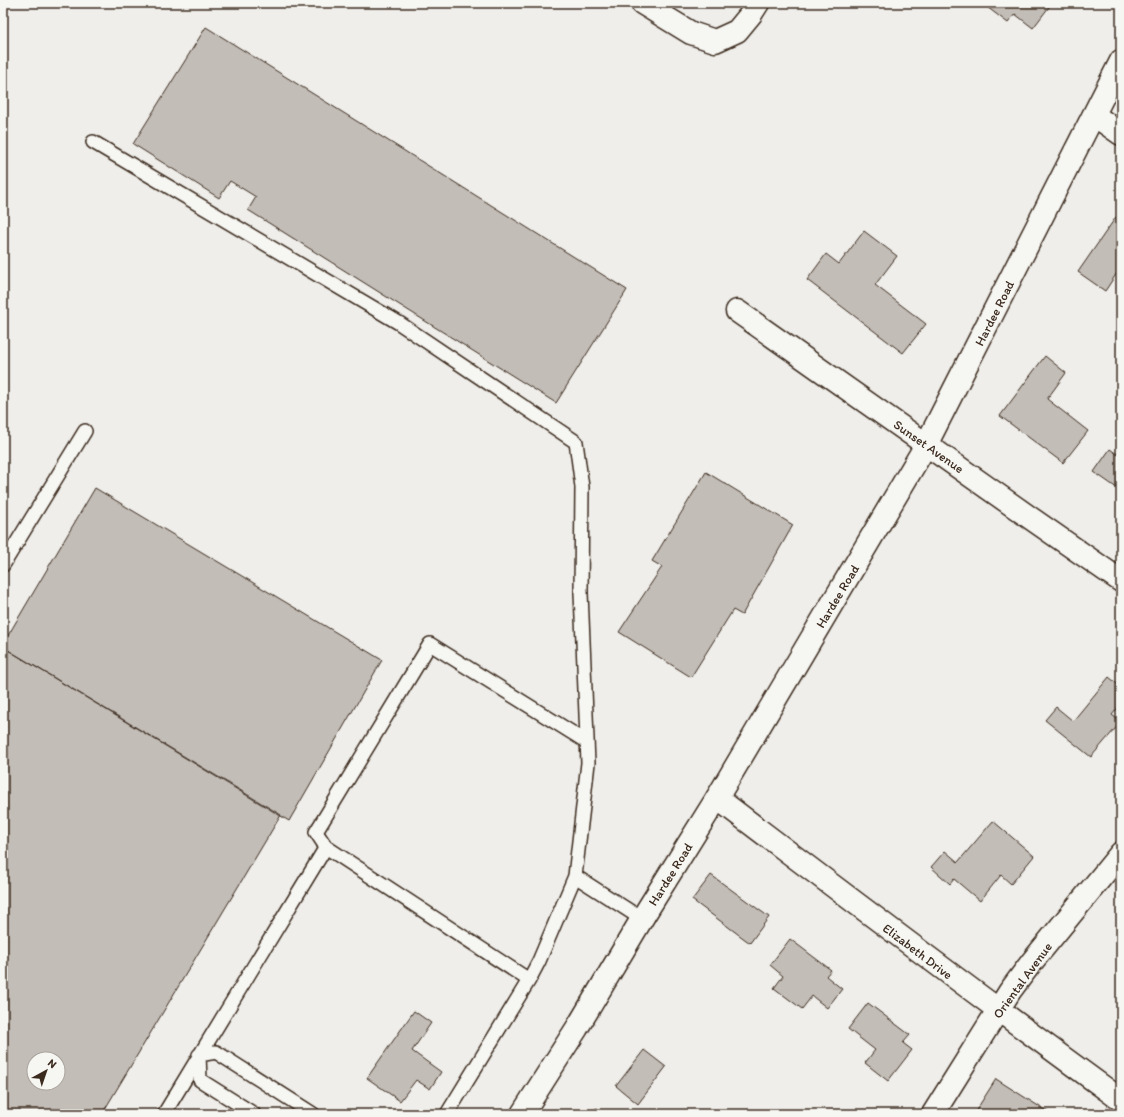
<svg xmlns="http://www.w3.org/2000/svg" width="1124" height="1117" font-family="Itim,sans-serif">
<style>
.building{fill:#c2bdb7;stroke:#3b2a1e;fill-rule:evenodd}
.lines{fill:none;stroke-linecap:round;stroke-linejoin:round}
.lane-casing{stroke:#3b2a1e;stroke-width:16}
.street-casing{stroke:#3b2a1e;stroke-width:25}
.secondary-casing{stroke:#3b2a1e;stroke-width:25}
.lane{stroke:#f6f6f2;stroke-width:13}
.street{stroke:#f6f6f2;stroke-width:22}
.secondary{stroke:#f6f6f2;stroke-width:22}
.labels{text-anchor:middle;stroke-width:3.5;stroke-linejoin:round;paint-order:stroke}
.street-label{font-size:13px;fill:#3b2a1e;stroke:#f6f6f2}
</style>
<rect width="100%" height="100%" fill="#efeeea"/>
<filter id="ink" filterUnits="userSpaceOnUse"><feTurbulence type="fractalNoise" baseFrequency=".025" numOctaves="2"/><feDisplacementMap in="SourceGraphic" scale="8" xChannelSelector="R" yChannelSelector="G"/><feConvolveMatrix kernelMatrix="1 2 1 2 8 2 1 2 1" color-interpolation-filters="sRGB"/></filter>
<g filter="url(#ink)">
<path class="building" d="M990,3H1052L1033,28L1015,14L1008,23L987,7Z
M206,27L627,290L556,403L248,210L256,197L230,181L219,198L133,144Z
M1116,217L1121,220V267L1105,291L1078,272Z
M864,231L897,256L875,285L926,324L903,353L807,280L826,254L839,264Z
M1045,356L1066,373L1047,399L1088,431L1063,463L1000,416Z
M1110,449L1121,457V491L1094,472Z
M706,472L793,525L742,615L733,610L691,677L619,632L662,567L652,561Z
M95,488L382,660L289,821L3,647V644Z
M3,647L281,815L102,1114H3ZM34,1059H58V1083H34Z
M1109,677L1121,687V704L1112,715L1121,722L1091,757L1045,720L1056,707L1073,721Z
M993,821L1034,856L1011,884L1001,875L980,901L954,879L950,884L931,867L945,851L958,862Z
M711,875L769,917L750,943L692,900Z
M790,939L831,970L826,976L842,989L827,1008L812,996L802,1009L774,988L783,976L770,965Z
M1121,1001V1011L1116,1007Z
M868,1003L910,1035L903,1043L912,1050L888,1081L865,1063L875,1050L848,1029Z
M414,1011L431,1023L412,1051L441,1072L430,1089L416,1080L400,1101L367,1078Z
M644,1050L666,1067L638,1104L616,1086Z
M996,1079L1051,1114H978L975,1112Z
M596,1108L606,1114H592Z"/>
<g class="lines">
<defs>
<path id="lane" d="M93,142L399,323L576,442L582,487L581,593L588,763L575,876L642,919
M3,565L85,431
M326,847L529,980
M199,1055L216,1052L313,1114
M199,1055L200,1080L254,1114
M164,1114L326,847L316,832L430,644L587,742
M447,1114L529,980L539,961L575,876"/>
<path id="street" d="M642,3L691,33L715,41L737,31L751,14L758,3
M1094,115L1121,134
M737,311L1029,517L1121,581
M717,798C851,900 985,1001 1121,1100
M933,1114L1010,991L1031,963L1121,853"/>
<path id="secondary" d="M522,1114L577,1028L646,912L717,798L926,445L1121,61"/>
</defs>
<use href="#lane" class="lane-casing"/>
<use href="#street" class="street-casing"/>
<use href="#secondary" class="secondary-casing"/>
<use href="#lane" class="lane"/>
<use href="#street" class="street"/>
<use href="#secondary" class="secondary"/>
</g>
</g>
<g class="labels">
<g class="street-label">
<text transform="translate(994 313) rotate(-63)" y="5">Hardee Road</text>
<text transform="translate(929 446) rotate(35)" y="5">Sunset Avenue</text>
<text transform="translate(837 596) rotate(-59)" y="5">Hardee Road</text>
<text transform="translate(670 874) rotate(-58)" y="5">Hardee Road</text>
<text transform="translate(918 951) rotate(37)" y="5">Elizabeth Drive</text>
<text transform="translate(1022 980) rotate(-54)" y="5">Oriental Avenue</text>
</g>
</g>
<rect width="1124" height="1117" fill="none" stroke="#f6f6f2" stroke-width="16"/>
<rect x="8" y="8" width="1108" height="1101" fill="none" stroke="#3b2a1e" stroke-width="1.5" filter="url(#ink)"/>
<g transform="translate(46 1071) rotate(40)"><circle r="19" fill="#f6f6f2" stroke="#aba49d"/>
<path d="M0-3L7 15L0 10L-7 15Z" fill="#3b2a1e"/>
<text y="-6" font-size="11" font-weight="bold" text-anchor="middle" fill="#3b2a1e">N</text>
</g>
</svg>
